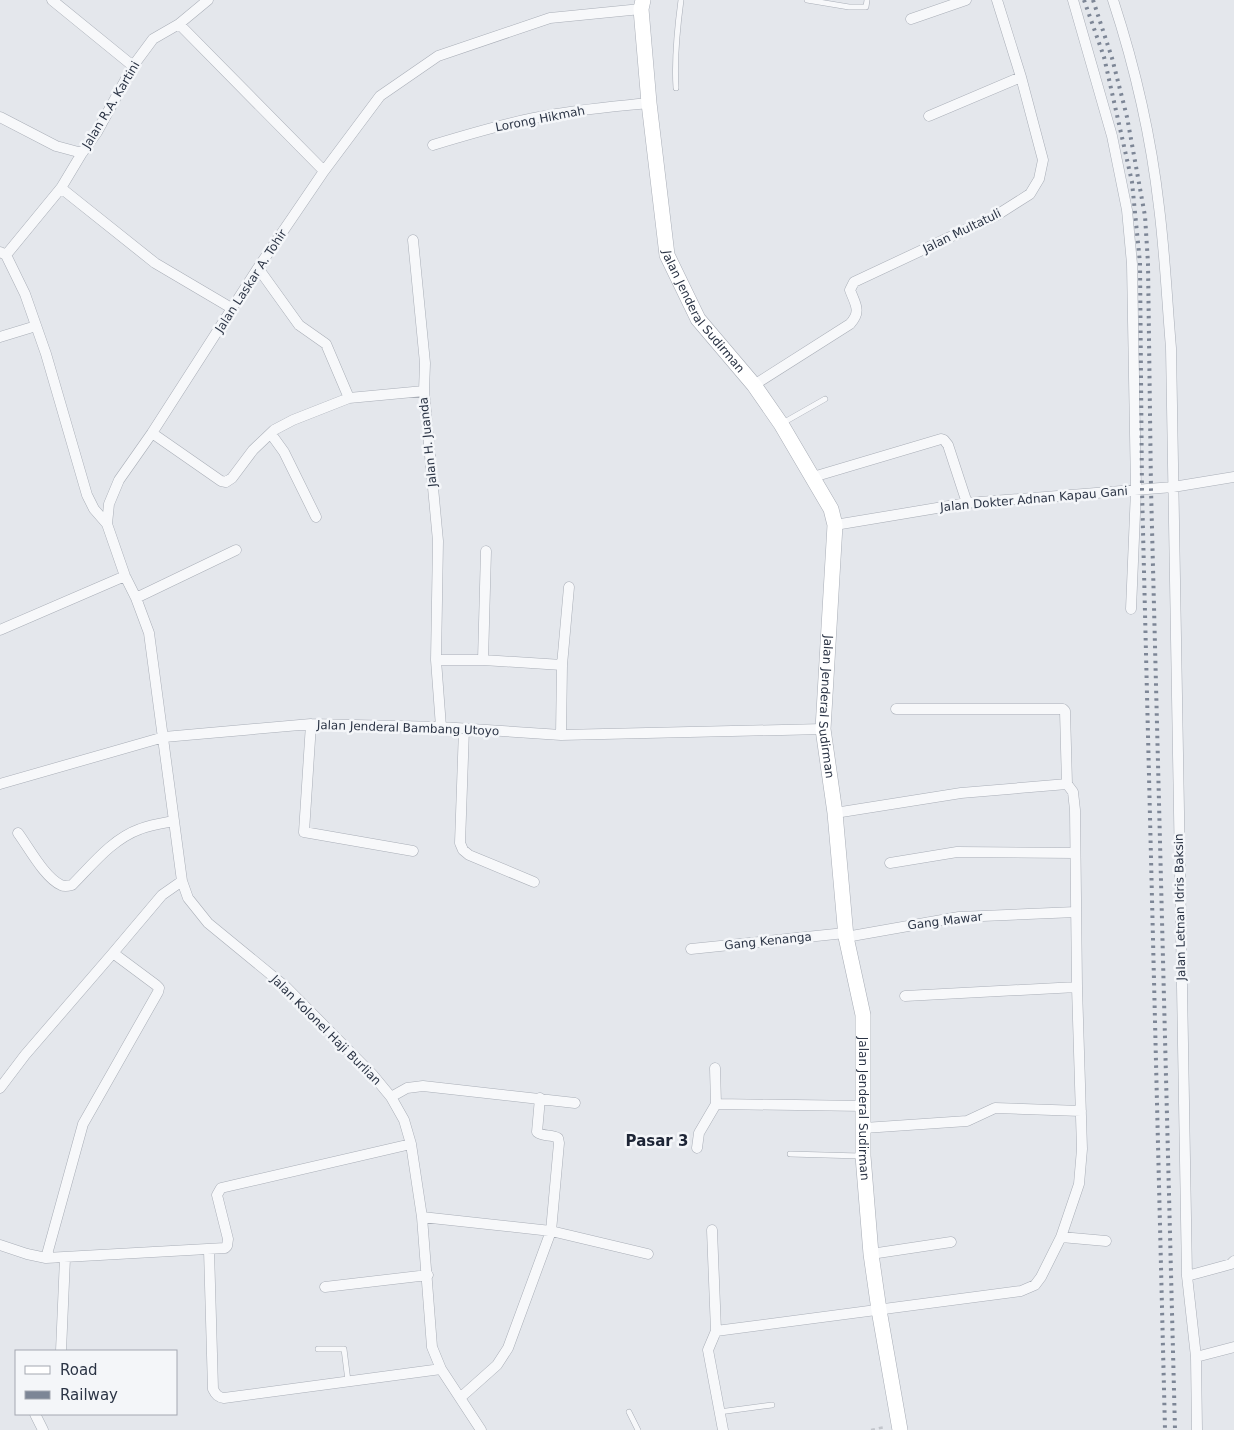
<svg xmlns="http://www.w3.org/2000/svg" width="1234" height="1430" font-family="'DejaVu Sans',sans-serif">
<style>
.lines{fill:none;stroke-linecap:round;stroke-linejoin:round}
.lane-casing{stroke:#a9aeb7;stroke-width:6}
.street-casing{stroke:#a9aeb7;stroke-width:11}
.secondary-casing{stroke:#a9aeb7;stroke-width:16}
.path{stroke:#c2c5cb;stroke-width:2.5;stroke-dasharray:4 4;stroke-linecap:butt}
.lane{stroke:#f7f8fa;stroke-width:5}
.street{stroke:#f7f8fa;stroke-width:10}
.secondary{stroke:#fff;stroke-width:15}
.rail{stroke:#7d8696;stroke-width:4;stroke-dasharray:2.5 5;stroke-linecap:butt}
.labels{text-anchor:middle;stroke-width:5;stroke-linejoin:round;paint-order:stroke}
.street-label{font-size:12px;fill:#2b3445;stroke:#f4f6f9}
.quarter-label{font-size:15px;font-weight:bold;fill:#1d2536;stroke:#f4f6f9}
</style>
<rect width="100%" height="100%" fill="#e4e7ec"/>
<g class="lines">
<defs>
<path id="lane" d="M807,0L849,7H866L867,0
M676,88C674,58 677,30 681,0
M781,424L825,399
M790,1154L860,1156
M318,1349H344L348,1381
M629,1412L638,1430
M719,1412L772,1405"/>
<path id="street" d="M52,0L133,66
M1073,0L1112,136L1127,210L1132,264L1136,490L1131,609
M1113,0C1135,67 1151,137 1159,207C1165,254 1167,301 1171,348L1187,1276L1196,1357L1197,1430
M911,19L966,0
M179,24L324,171
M929,116L1021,77
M0,117L56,146L82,153L97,132L133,66L153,39L179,24L208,0
M433,145C466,135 499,125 534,118C571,110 610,107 649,103
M61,188L155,263L233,309
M413,240L425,363L424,391L438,541L436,660L441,727
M0,252L6,255L25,294L46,354L87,495L94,509L107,524
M6,255L61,188L82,153
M258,268L299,325L326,344L349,398
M0,337L36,326
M754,385L850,324C862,311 855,304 850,290L854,282L997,215L1030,194L1039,179L1043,160L1021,77L997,0
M152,433L221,481L226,482L232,478L253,450L274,430L293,420L349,398L424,391
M271,434L284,452L316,517
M813,477L941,439L944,440L948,445L967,503
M835,525L967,503L1173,487L1234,477
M136,598L236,550
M0,630L125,576
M436,660H483L562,665
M483,660L486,551
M896,709H1063L1065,711L1067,784
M311,724L304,832L413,851
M464,729L460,843L463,850L469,855L534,882
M561,735L562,665L569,587
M0,784L164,737L311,724L441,727L561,735L823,729
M18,833C29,848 45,878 61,885C65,887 68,886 72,885C92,865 112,839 140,829C150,825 163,823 174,821
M890,863L957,852L1075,853
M846,937L959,917L1076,912
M691,949L845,933
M905,996L1077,987
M715,1068L716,1104L864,1106
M0,1088L25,1055L113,953
M391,1097L407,1088L423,1086L575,1103
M864,1128L967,1121L995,1108L1081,1111
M697,1148L699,1133L716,1104
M422,1217L551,1231L648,1254
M712,1230L716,1331L708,1350L723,1430
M1061,1237L1106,1241
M0,1245L27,1254L46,1258L225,1248L227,1246L228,1239L217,1195L221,1188L411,1144
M209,1250L213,1389C216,1395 218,1397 224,1398L441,1369
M871,1254L951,1242
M46,1258L83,1124L158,992L159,988L156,985L113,953L162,895L182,881
M1187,1276L1231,1264L1234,1261
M325,1287L428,1275
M716,1331L1021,1291L1035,1285L1041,1277L1061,1237L1079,1184L1082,1149L1077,987L1075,810L1073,792L1067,784L961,793L835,813
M61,1351L65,1258
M1196,1357L1234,1347
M460,1398L497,1365L508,1348L551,1231L559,1143L558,1138C551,1134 543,1137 537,1132L540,1098
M35,1414L43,1430
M481,1430L441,1369L432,1347L422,1217L411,1144L404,1120L391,1097L372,1074L286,987L208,923L188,898L182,881L149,633L136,598L125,576L107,524L109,504L119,480L152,433L258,268L324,171L380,96L438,56L550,18L641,9"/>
<g id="secondary">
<path id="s1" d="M643,0L641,9L649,103L667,255L698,319L754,385L781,424L831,509L835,525L823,729L835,813L846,937L863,1015V1156L871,1254L879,1310L900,1430"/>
</g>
</defs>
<use href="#lane" class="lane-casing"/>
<use href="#street" class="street-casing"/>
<use href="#secondary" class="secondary-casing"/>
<path class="path" d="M871,1430L885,1427"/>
<use href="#lane" class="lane"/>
<use href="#street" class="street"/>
<use href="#secondary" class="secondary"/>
<path class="rail" d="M1084,0L1104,57L1132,182L1140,263L1142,490L1165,1430
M1093,0L1112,58L1127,117L1145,216L1148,263L1151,489L1175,1430"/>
</g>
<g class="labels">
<g class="street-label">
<text transform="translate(111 105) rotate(-59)" y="4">Jalan R.A. Kartini</text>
<text transform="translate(540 119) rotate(-11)" y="4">Lorong Hikmah</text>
<text transform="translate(962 231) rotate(-26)" y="4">Jalan Multatuli</text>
<text transform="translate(251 281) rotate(-57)" y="4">Jalan Laskar A. Tohir</text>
<text dy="4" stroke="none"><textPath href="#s1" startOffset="324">Jalan Jenderal Sudirman</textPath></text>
<text transform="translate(428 442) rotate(-96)" y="4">Jalan H. Juanda</text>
<text transform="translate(1034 499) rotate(-5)" y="4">Jalan Dokter Adnan Kapau Gani</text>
<text dy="4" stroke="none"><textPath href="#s1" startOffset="759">Jalan Jenderal Sudirman</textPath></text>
<text transform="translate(408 728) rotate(2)" y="4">Jalan Jenderal Bambang Utoyo</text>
<text transform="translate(1180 907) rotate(-91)" y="4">Jalan Letnan Idris Baksin</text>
<text transform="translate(945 921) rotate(-7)" y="4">Gang Mawar</text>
<text transform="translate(768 941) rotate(-6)" y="4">Gang Kenanga</text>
<text transform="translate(326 1030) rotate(45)" y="4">Jalan Kolonel Haji Burlian</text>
<text dy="4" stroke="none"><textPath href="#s1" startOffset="1164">Jalan Jenderal Sudirman</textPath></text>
</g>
<g class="quarter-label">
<text x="657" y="1146">Pasar 3</text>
</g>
</g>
<rect x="15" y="1350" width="162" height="65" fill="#f4f6f9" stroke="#a4a8b1"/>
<rect x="25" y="1366" width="25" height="8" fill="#ffffff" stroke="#a4a8b1"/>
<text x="60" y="1375" font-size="15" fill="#2b3445">Road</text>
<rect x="25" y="1391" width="25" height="8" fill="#7d8696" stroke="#a4a8b1"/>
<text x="60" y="1400" font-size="15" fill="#2b3445">Railway</text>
</svg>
